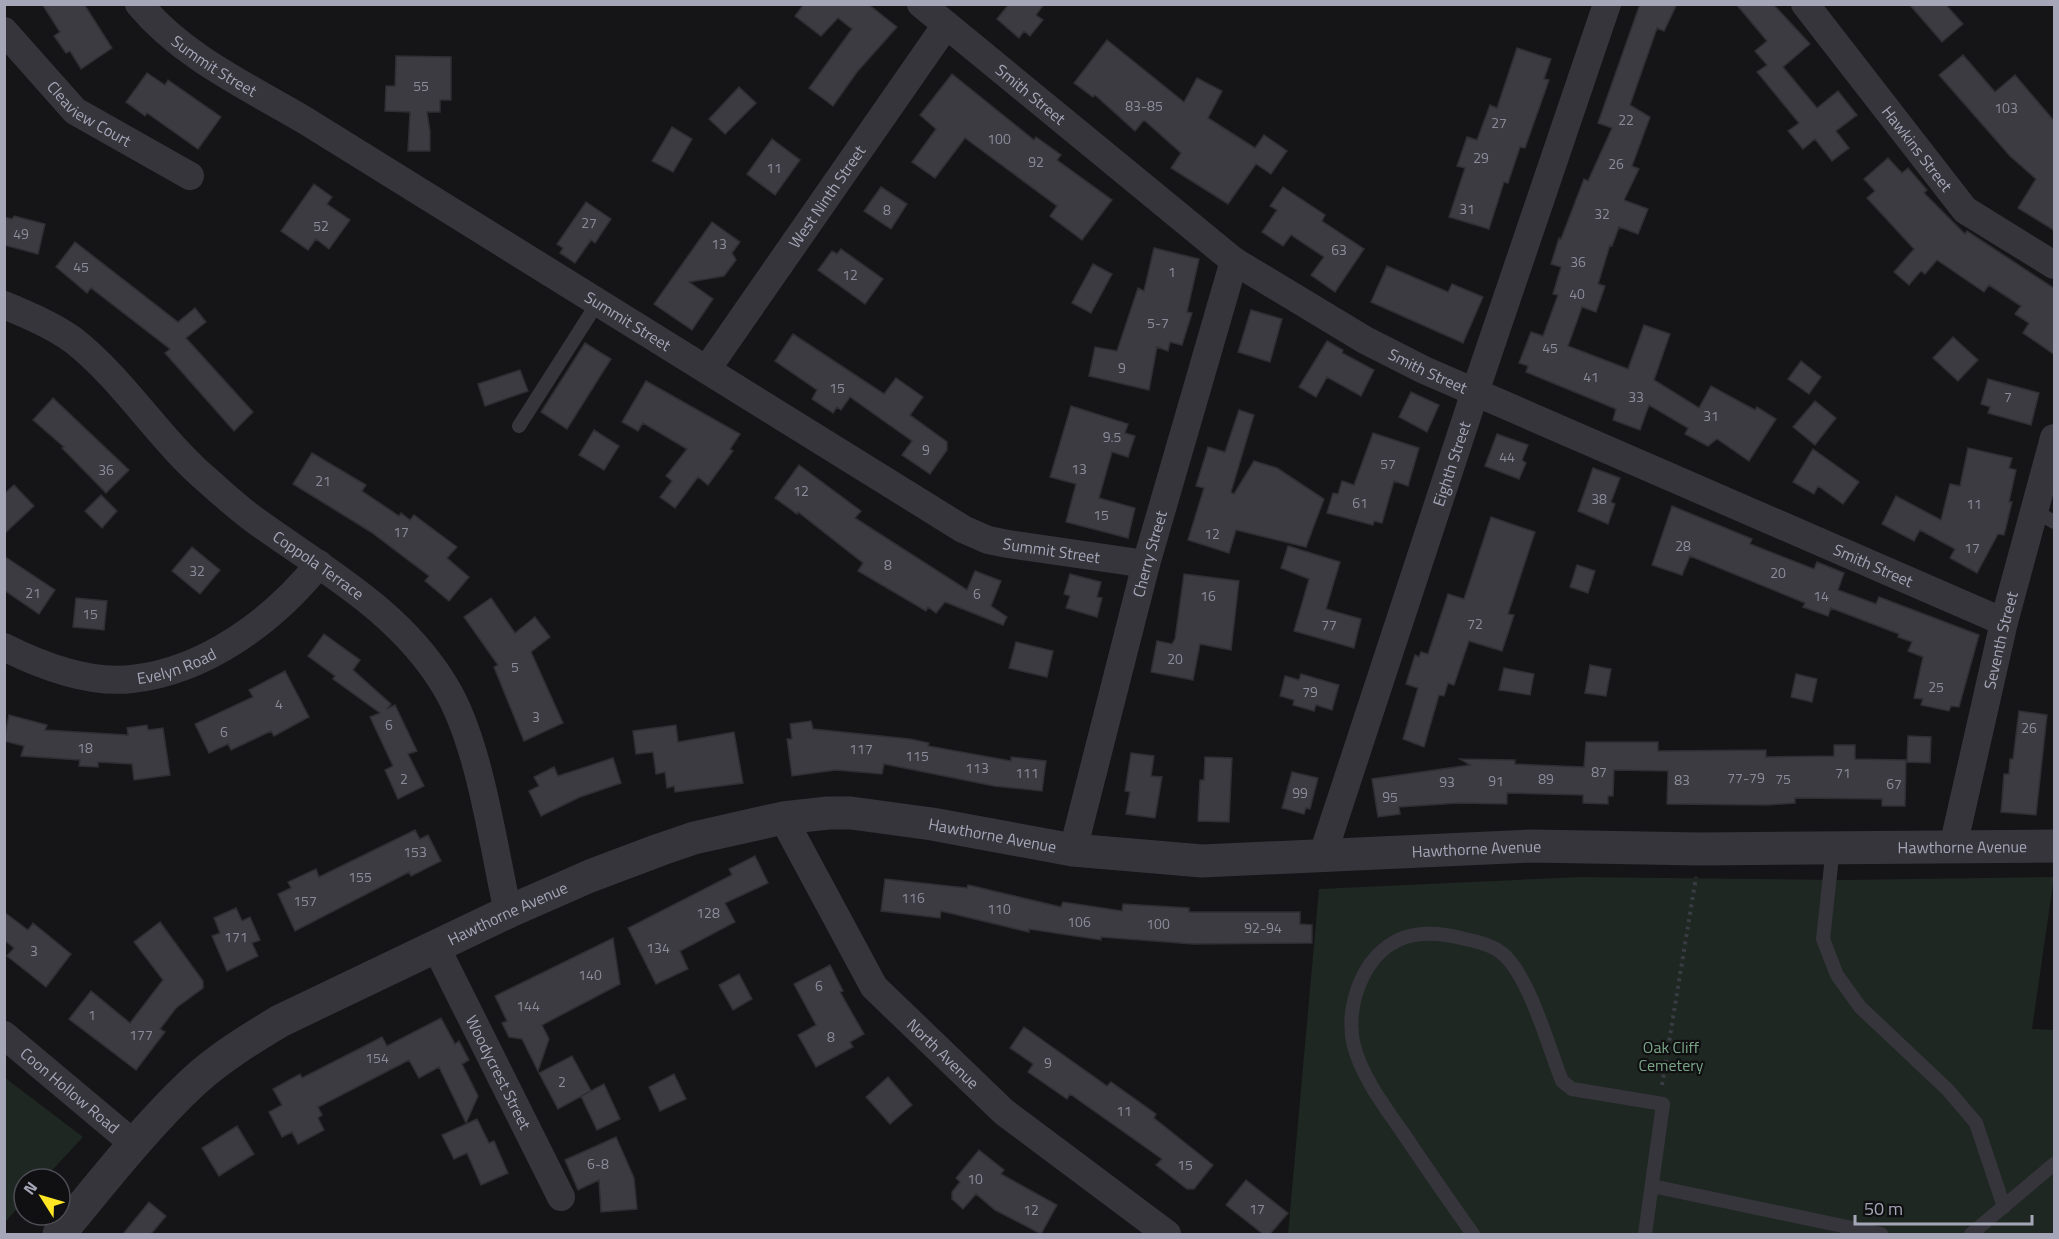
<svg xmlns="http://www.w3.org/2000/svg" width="2059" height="1239" font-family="'Titillium Web',sans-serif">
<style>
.green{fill:#1e2721}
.building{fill:#3c3b42;stroke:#2f2e33;stroke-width:1.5}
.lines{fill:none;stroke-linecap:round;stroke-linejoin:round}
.path{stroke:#3b3c43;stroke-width:4;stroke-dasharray:3 4.5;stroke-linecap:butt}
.service{stroke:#36353c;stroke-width:14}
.minor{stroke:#36353c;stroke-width:28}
.tertiary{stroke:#36353c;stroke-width:33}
.labels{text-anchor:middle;stroke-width:4.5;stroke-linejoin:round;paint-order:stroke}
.number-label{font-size:14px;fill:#8b8c9a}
.street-label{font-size:16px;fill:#a5a7b8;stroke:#101012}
.park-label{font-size:16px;fill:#7aa586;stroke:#101012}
</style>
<rect width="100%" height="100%" fill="#151517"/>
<path class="green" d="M1579,877L1844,880L2054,877L2032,1029L2054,1030V1234H1288L1319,889Z
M4,1077L83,1137L44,1179H24V1201L5,1222Z"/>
<path class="building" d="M42,4H84L112,48L81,69L70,51L66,53L54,36L60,32Z
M804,4H868L897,27L857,72L833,106L809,88L852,29L838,18L821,36L795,16Z
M1009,4H1044L1036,15L1043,20L1030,36L1024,31L1019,38L997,19Z
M1640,4H1677L1664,31L1657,28L1630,105L1650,117L1632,166L1639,169L1624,200L1648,209L1638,234L1619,227L1612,246L1610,245L1598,284L1605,286L1596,312L1582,307L1568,346L1628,369L1644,325L1670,334L1654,380L1699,408L1711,386L1755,410L1757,407L1776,419L1749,461L1717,439L1708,446L1685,434L1688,428L1649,405L1640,430L1613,420L1616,409L1526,372L1528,366L1519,363L1531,332L1543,336L1558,295L1553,294L1561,267L1551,264L1559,238L1561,239L1584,179L1588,181L1612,128L1598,123Z
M1736,4H1773L1810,44L1783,67L1817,108L1838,91L1857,115L1836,131L1849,148L1832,161L1815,139L1803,149L1788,131L1799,123L1757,72L1767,65L1755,51L1767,41Z
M1909,4L1946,5L1963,24L1942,42Z
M1107,40L1184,102L1197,78L1222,91L1208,118L1255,148L1264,135L1287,151L1271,174L1256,164L1228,204L1171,168L1181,153L1144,120L1135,131L1095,95L1093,97L1074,83Z
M1517,48L1551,59L1544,79L1549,80L1525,148L1520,147L1508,183L1504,182L1489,229L1449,217L1465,168L1457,166L1467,137L1477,140L1490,105L1497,108Z
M1963,55L1995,92L2015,75L2055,122V231L2018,208L2036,179L2010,156L1939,75Z
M396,56L451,57V100H440V112H427L430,132V151H408L410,112L385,111L386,86H395Z
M147,73L165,85L168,80L221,117L198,149L147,113L145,116L126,102Z
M952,74L1034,140L1036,137L1061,155L1057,160L1112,200L1082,240L1050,216L1057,206L965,138L935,178L912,162L936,129L920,115Z
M739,87L756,103L725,134L709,119Z
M672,127L692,139L673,172L652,161Z
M772,139L800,160L775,195L747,174Z
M1888,158L1902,173L1908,168L1927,190L1924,193L1965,234L1967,231L2055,289V355L2023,333L2029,323L2015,314L2021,306L1989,285L1984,292L1937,260L1925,274L1921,271L1909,285L1894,272L1914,249L1867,198L1875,191L1864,179Z
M314,184L332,197L327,204L350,220L329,249L316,239L308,250L281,231Z
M881,187L907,204L891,229L864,211Z
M1283,187L1325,215L1322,221L1364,249L1335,292L1311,275L1324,257L1291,235L1283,246L1262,232L1277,210L1270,206Z
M586,202L611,219L595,243L591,240L575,263L560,253L563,248L557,244Z
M14,216L45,224L38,254L4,245V217L12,219Z
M712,222L740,242L732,253L736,260L724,276L689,282L713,299L692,330L654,304Z
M75,242L178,322L195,308L206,322L186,338L253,412L234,431L165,353L170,349L91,288L87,293L56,267Z
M1154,248L1199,259L1187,312L1192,313L1182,345L1170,342L1168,351L1157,347L1149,390L1089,376L1095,347L1117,351L1138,288L1144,291Z
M841,249L883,279L865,304L818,270L832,251L837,254Z
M1093,264L1112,274L1091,313L1072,303Z
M1387,266L1448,292L1452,284L1483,297L1463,343L1371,302Z
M1251,310L1282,319L1270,362L1238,352Z
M793,334L884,394L896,378L923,397L910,415L947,442V450L930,474L902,455L912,441L850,397L841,410L837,407L833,413L812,399L817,390L775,361Z
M1953,337L1978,360L1958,381L1933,358Z
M1327,341L1343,350L1342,353L1374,370L1361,396L1327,377L1316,397L1299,387Z
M585,343L611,359L567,429L541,412Z
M1801,361L1821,377L1809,394L1788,379Z
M520,370L528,391L485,406L478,384Z
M1988,379L2039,393L2031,425L1988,413L1990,407L1981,404Z
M646,381L740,434L730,449L733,451L708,485L698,477L675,508L660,497L672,481L666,476L687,449L643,423L638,431L622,422Z
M1411,392L1439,405L1427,432L1399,417Z
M53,398L129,470L106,493L62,448L64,447L33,420Z
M1815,401L1836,418L1815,445L1793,427Z
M1071,406L1128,424L1125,433L1135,436L1128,457L1112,452L1099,498L1135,508L1128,538L1066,522L1076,484L1050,477Z
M1239,410L1254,415L1231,492L1234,494L1254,461L1277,468L1324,499L1306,547L1236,530L1229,553L1188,540L1204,488L1196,486L1208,447L1225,452Z
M594,430L619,446L604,470L579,455Z
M1373,433L1419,448L1408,486L1394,481L1382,523L1374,521L1373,525L1327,513L1333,493L1338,494L1342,481L1354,485Z
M1497,434L1528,445L1522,460L1526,463L1519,479L1485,466Z
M1968,448L2012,458L2009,468L2016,470L2009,502H2012L2004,535L1998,534L1977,573L1950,558L1955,549L1920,530L1914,541L1882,524L1896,496L1941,520L1950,484L1960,486Z
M1813,449L1859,482L1843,504L1818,486L1814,494L1793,482Z
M312,453L366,485L362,491L399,516L401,513L410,520L414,515L457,547L447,558L469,577L449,601L425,581L429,576L371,532L293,484Z
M799,465L861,511L855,518L967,590L975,571L1001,581L991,606L1007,617L1003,625L945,602L936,613L928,607L926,611L858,571L863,563L798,512L797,514L775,498Z
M1593,468L1620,478L1611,502L1615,504L1608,524L1578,511Z
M14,485L34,506L4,534V494Z
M101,495L117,511L102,528L85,511Z
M1672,506L1752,539L1750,544L1814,569L1817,562L1844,573L1838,590L1876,604L1879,597L1979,635L1959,707L1951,706L1949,711L1921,705L1923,699L1914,698L1923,657L1908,651L1912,642L1898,637L1899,634L1831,608L1828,616L1803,607L1805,603L1690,556L1682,575L1652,565Z
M1491,517L1535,532L1508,614L1514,615L1502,651L1469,641L1454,685L1448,683L1444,696L1439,695L1424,747L1403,739L1418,688L1406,684L1415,655L1419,657L1421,652L1428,654L1448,594L1464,599Z
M1288,546L1340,562L1326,609L1361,619L1354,648L1294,631L1309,579L1281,568Z
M192,547L220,570L200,594L172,571Z
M4,556L55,590L39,614L4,590Z
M1577,565L1595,571L1588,593L1570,587Z
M1070,574L1101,582L1097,597L1102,598L1097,617L1066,608L1070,596L1064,594Z
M1184,574L1239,581L1231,650L1200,644L1193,680L1151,672L1157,641L1172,644L1175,639Z
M76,598L107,601L104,630L73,627Z
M491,598L515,633L535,617L550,637L531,652L563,723L524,741L494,667L498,665L464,617Z
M324,634L360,660L353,670L391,704L387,709L395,705L417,751L408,754L424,786L398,799L385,770L393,766L370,717L380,713L333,679L335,676L308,656Z
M1016,642L1053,651L1047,677L1009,668Z
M1590,665L1611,669L1606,696L1585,693Z
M1504,668L1534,674L1530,695L1499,690Z
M285,671L309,717L274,736L271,731L231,750L228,744L209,753L195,724L253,697L249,690Z
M1301,674L1339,685L1332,710L1316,705L1314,711L1293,705L1294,700L1280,696L1285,676L1299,680Z
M1796,674L1817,679L1812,702L1791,697Z
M2019,711L2047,715L2036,815L2001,812L2004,774H2009L2010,759H2013Z
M9,715L47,725L45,730L128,735L127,728L147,725L148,730L163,728L170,775L134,780L132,764L98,762V767L79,766L80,760L21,756L24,746L4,741Z
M811,721L813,729L910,739L929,743L928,746L1011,761V757L1046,761L1042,791L994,786L884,764L882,774L836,770L792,776L787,739H792L790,724Z
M676,725L678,742L734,732L743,783L675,792L674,786L667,788L665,772L656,774L653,752L636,754L633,731Z
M1908,736L1931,737L1930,763L1907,762Z
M1586,742H1658V751L1766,750V757L1834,756V745H1855V759L1906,760L1905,806H1882V799L1795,798V803L1767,805L1667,804L1668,771L1614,770L1613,796H1608V804L1583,803V795L1507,793V804L1459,803L1399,807L1400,814L1378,817L1372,779L1470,765L1460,759L1515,760V764L1584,767Z
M1131,753L1154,756L1151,776L1162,777L1155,818L1126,814L1130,792L1125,791Z
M1205,757L1232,758L1229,822L1198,821L1200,780H1204Z
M613,758L621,783L580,797L541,816L529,791L539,786L534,777L554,767L558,776Z
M1292,772L1318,778L1310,809L1306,808L1304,814L1282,808Z
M415,830L420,839L428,835L441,861L411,876L409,872L295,931L278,894L291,888L288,882L316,869L319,877Z
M755,856L768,883L725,903L735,922L680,951L688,969L656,984L628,928L732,875L729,869Z
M885,879L967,888L968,885L1061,907L1063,902L1122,911L1123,904L1189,908V912H1300V924L1312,925V943L1193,944L1101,937V940L1029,929V932L941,911L940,918L881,911Z
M236,908L242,921L250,917L260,940L252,943L258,956L227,971L212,936L220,933L214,918Z
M4,912L28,930L33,923L71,954L46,987L7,956L14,948L4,940Z
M160,922L203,981V988L176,1008L160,1029L165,1032L136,1070L69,1019L91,991L130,1023L163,980L134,942Z
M613,938L620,984L542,1025L549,1039L538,1071L522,1039L509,1037L502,1023L507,1021L495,996Z
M830,965L843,991L840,992L864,1034L850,1042L853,1047L816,1067L798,1035L816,1025L794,984Z
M739,974L752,999L733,1010L719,985Z
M441,1018L455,1044L459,1041L469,1060L462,1064L478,1096L466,1123L439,1067L419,1078L409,1060L318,1107L322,1115L318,1118L324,1130L298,1144L292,1132L282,1137L269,1112L282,1105L273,1089L300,1074L302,1078L382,1037L387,1046Z
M1024,1027L1107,1086L1111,1082L1156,1114L1154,1118L1213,1165L1194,1189H1187L1156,1165L1162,1159L1070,1094L1067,1099L1028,1072L1033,1064L1010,1048Z
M572,1056L591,1091L558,1109L539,1073Z
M674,1074L686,1099L660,1111L649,1087Z
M888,1077L912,1105L890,1124L866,1097Z
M604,1084L620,1119L597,1130L581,1096Z
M477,1119L489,1143L494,1141L508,1173L481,1185L467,1153L454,1159L442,1135Z
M237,1126L254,1154L219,1176L202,1148Z
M616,1137L634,1178L637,1209L601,1212L599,1180L578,1190L565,1160Z
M979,1150L1004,1170L1001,1174L1057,1205L1041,1234L995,1210L976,1194L963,1209L952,1199V1192L960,1182L956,1178Z
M1246,1180L1288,1213L1270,1234H1263L1226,1205Z
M149,1202L166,1216L151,1234H123Z"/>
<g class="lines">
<path class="path" d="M1662,1085L1696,877"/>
<path class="service" d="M519,426L598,302
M2035,511L2054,522
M1833,848L1823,939L1837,975L1860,1007L1948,1090L1976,1123L2004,1207
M1652,1186L1881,1234
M1473,1234C1449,1201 1426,1167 1403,1133C1385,1107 1362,1077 1354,1046C1344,1008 1363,953 1403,938C1422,931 1446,934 1465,939C1479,942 1492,945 1503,954C1529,976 1549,1048 1562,1081L1572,1089L1663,1104L1645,1234
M1971,1234L2054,1164"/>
<g class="minor">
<path id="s1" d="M139,4C183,57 247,86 306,121L963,529L988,540L1008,544L1146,564"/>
<path id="s2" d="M921,4L1234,261L1365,340L1424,370L2004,622"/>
<path id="s3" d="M1805,4L1965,210L2054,265"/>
<path id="s4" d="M4,31L75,111L190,176"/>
<path id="s5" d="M4,305C28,315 52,325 73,340C124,380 158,438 207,480C223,494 239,509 256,521C325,571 400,611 445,686C480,743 493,846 508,912"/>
<path id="s6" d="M707,369L946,25"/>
<path id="s7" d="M4,647C42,666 89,684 132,679C206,671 274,620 319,564"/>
<path id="s8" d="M783,818L874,987L1004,1112L1167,1234"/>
<path id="s9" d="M1953,847L2004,622L2054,438"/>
<path id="s10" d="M1073,850L1146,564L1234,261"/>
<path id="s11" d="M1322,857L1475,392L1607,4"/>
<path id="s12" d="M436,947L561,1197"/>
<path id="s13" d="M4,1035L134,1144"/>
</g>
<path class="tertiary" id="s14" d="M59,1234C102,1183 144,1128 193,1082C219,1058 250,1039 280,1021L508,912L590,876L659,850L694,838L783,818L828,813H851L932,824L1073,850L1202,861L1531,846L1701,849L2054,846"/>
</g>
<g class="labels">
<g class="number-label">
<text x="421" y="91">55</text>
<text x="1144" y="111">83-85</text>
<text x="2006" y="113">103</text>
<text x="1626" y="125">22</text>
<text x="1499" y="128">27</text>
<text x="999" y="144">100</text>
<text x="1481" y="163">29</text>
<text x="1036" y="167">92</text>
<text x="1616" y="169">26</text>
<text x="774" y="173">11</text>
<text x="1467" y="214">31</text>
<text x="887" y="215">8</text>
<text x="1602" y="219">32</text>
<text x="589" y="228">27</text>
<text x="321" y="231">52</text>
<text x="21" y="239">49</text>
<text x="719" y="249">13</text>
<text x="1339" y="255">63</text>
<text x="1578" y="267">36</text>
<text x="81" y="272">45</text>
<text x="1172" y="277">1</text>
<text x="850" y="280">12</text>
<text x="1577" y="299">40</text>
<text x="1158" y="328">5-7</text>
<text x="1550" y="353">45</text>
<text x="1122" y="373">9</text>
<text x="1591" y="382">41</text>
<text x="837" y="393">15</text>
<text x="1636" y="402">33</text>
<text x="2008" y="402">7</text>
<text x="1711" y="421">31</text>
<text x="1112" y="442">9.5</text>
<text x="926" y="455">9</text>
<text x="1507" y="462">44</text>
<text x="1388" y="469">57</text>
<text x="1079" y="474">13</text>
<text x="106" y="475">36</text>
<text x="323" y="486">21</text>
<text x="801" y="496">12</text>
<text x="1599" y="504">38</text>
<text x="1360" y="508">61</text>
<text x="1974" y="509">11</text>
<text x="1101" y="520">15</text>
<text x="401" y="537">17</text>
<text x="1212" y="539">12</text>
<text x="1683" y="551">28</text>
<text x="1972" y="553">17</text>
<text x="888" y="570">8</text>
<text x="197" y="576">32</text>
<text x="1778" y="578">20</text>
<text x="33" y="598">21</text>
<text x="977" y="599">6</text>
<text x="1208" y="601">16</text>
<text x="1821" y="601">14</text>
<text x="90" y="619">15</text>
<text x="1475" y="629">72</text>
<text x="1329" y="630">77</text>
<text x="1175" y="664">20</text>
<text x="515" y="672">5</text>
<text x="1936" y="692">25</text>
<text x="1310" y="697">79</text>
<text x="279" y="709">4</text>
<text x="536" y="722">3</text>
<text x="389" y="730">6</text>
<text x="2029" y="733">26</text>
<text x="224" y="737">6</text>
<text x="85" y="753">18</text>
<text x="861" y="754">117</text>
<text x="917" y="761">115</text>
<text x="977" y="773">113</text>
<text x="1599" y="777">87</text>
<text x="1027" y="778">111</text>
<text x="1843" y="778">71</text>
<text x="1746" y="783">77-79</text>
<text x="404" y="784">2</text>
<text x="1546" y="784">89</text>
<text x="1783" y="784">75</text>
<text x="1682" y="785">83</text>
<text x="1496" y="786">91</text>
<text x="1447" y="787">93</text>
<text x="1894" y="789">67</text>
<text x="1300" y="798">99</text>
<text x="1390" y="802">95</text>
<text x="415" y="857">153</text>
<text x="360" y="882">155</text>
<text x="913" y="903">116</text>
<text x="305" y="906">157</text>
<text x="999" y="914">110</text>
<text x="708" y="918">128</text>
<text x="1079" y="927">106</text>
<text x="1158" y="929">100</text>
<text x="1263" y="933">92-94</text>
<text x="236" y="942">171</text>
<text x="658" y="953">134</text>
<text x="34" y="956">3</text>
<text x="590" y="980">140</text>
<text x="819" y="991">6</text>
<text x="528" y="1011">144</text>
<text x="92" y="1020">1</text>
<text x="141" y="1040">177</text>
<text x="831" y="1042">8</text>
<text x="377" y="1063">154</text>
<text x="1048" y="1068">9</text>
<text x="562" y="1087">2</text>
<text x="1124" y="1116">11</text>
<text x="598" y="1169">6-8</text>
<text x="1185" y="1170">15</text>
<text x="975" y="1184">10</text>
<text x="1257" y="1214">17</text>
<text x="1031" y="1215">12</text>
</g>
<g class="street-label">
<text dy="6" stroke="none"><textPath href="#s1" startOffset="98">Summit Street</textPath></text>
<text dy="6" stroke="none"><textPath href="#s2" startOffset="142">Smith Street</textPath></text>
<text dy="6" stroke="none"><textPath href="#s4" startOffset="120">Cleaview Court</textPath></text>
<text dy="6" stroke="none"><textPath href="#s3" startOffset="183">Hawkins Street</textPath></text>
<text dy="6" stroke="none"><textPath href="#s6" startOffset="210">West Ninth Street</textPath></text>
<text dy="6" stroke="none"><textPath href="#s1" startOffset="584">Summit Street</textPath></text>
<text dy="6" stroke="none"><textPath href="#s2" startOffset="628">Smith Street</textPath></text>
<text dy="6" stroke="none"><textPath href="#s11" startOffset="414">Eighth Street</textPath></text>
<text dy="6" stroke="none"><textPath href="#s1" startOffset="1070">Summit Street</textPath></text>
<text dy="6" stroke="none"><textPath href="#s10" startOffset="306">Cherry Street</textPath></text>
<text dy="6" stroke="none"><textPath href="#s5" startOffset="412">Coppola Terrace</textPath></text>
<text dy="6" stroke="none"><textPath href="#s2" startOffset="1114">Smith Street</textPath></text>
<text dy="6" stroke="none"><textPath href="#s9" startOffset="212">Seventh Street</textPath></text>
<text dy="6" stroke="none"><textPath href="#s7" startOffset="180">Evelyn Road</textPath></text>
<text dy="6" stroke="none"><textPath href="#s14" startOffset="1065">Hawthorne Avenue</textPath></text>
<text dy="6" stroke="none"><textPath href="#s14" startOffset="2037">Hawthorne Avenue</textPath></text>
<text dy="6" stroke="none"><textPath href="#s14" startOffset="1551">Hawthorne Avenue</textPath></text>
<text dy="6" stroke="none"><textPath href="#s14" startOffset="561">Hawthorne Avenue</textPath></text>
<text dy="6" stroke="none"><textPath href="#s8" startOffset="288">North Avenue</textPath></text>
<text dy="6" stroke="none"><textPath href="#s12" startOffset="140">Woodycrest Street</textPath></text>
<text dy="6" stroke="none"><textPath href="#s13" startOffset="86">Coon Hollow Road</textPath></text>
</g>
<g class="park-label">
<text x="1671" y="1053">Oak Cliff<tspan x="1671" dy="18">Cemetery</tspan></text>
</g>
</g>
<rect width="2059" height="1239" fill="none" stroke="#a5a7b8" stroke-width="12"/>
<g transform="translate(42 1197) rotate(307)"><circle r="28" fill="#101012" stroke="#4c4c54" stroke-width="1.5"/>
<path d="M0-4.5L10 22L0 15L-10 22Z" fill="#ffe524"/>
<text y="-9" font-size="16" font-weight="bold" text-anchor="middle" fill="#a5a7b8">N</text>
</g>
<path d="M1855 1215v9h177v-9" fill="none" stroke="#a5a7b8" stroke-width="3"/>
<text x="1864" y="1215" font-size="18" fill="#a5a7b8" stroke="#101012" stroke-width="4.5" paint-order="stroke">50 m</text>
</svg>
